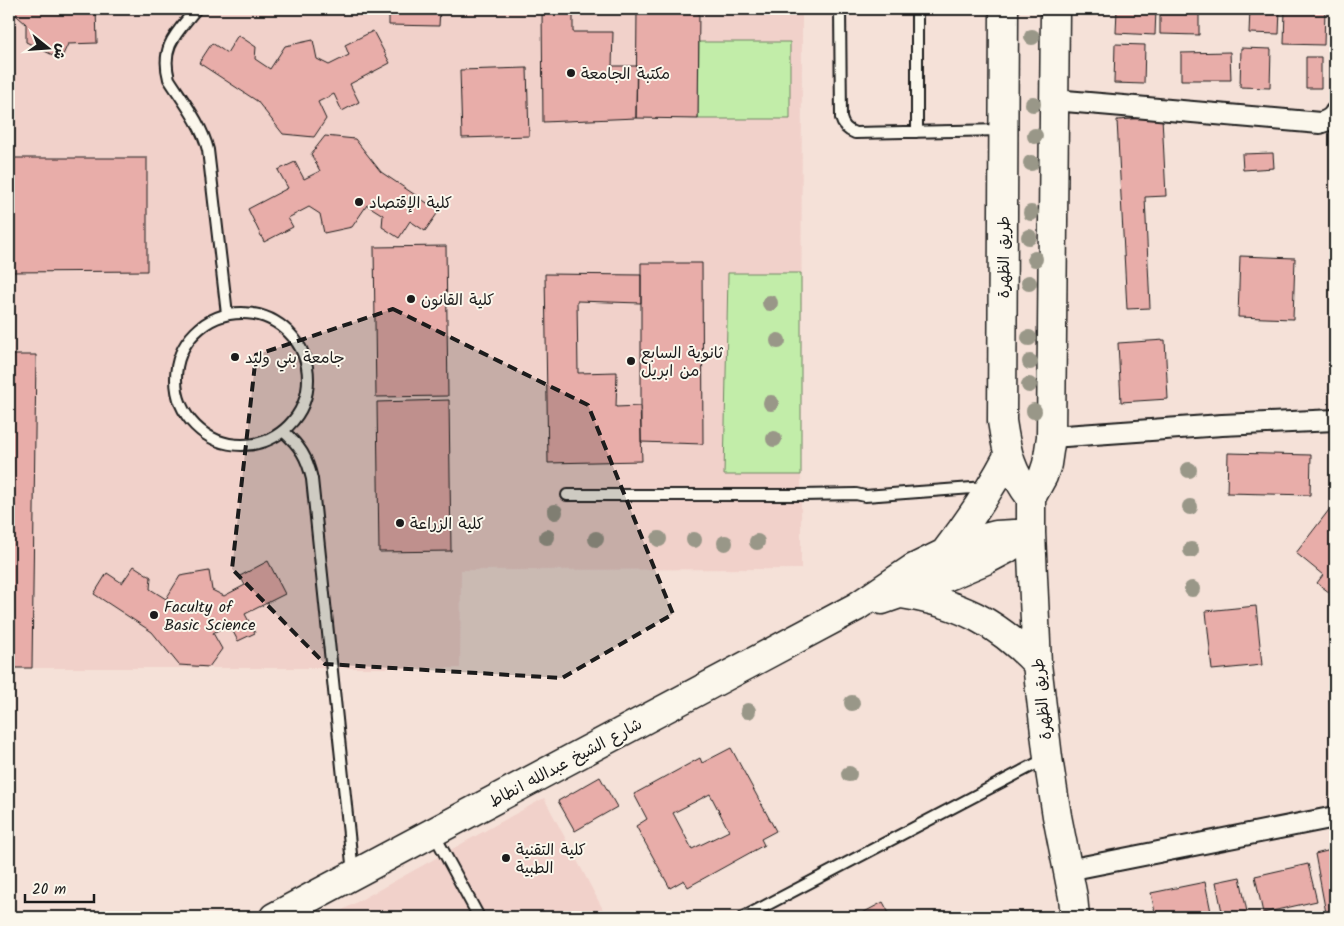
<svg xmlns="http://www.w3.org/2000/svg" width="1344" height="926" font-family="Kalam,'Playpen Sans Arabic',sans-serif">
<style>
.built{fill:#f1d1ca}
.green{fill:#c2eda9;stroke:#6f8462}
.building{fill:#e8ada9;stroke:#1c1c1c;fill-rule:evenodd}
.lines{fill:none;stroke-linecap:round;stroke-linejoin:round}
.lane-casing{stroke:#1c1c1c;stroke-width:14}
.street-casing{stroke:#1c1c1c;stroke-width:24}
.primary-casing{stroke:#1c1c1c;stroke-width:31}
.lane{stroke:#fbf7ec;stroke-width:10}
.street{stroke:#fbf7ec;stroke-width:20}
.primary{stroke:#fbf7ec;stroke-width:28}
.tree{fill:#999788}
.marked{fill:#1c1c1c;fill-opacity:0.2;stroke:#1c1c1c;stroke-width:4;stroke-dasharray:10 6;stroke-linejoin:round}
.poi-dot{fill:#1c1c1c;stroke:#fbf7ec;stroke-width:2}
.labels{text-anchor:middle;stroke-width:4;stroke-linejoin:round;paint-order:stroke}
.poi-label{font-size:16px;fill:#1c1c1c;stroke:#fbf7ec;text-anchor:start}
.street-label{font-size:16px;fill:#1c1c1c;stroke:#fbf7ec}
</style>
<rect width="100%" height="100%" fill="#f5e1d8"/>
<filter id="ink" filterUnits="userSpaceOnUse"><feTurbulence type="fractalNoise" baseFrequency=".02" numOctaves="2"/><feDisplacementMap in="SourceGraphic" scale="10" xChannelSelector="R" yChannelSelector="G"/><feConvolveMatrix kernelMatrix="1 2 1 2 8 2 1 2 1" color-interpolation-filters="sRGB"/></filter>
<g filter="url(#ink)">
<path class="built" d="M9,9H802L801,569L461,570L460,668H9Z
M544,798L607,917H330Z"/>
<path class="green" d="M699,42H790V119H698Z
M728,273H801V475H724Z"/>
<path class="building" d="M9,9H96L97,43L68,44L61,59L26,42V24Z
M389,9H440L439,26L389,25Z
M542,9H573V32H613L612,66H637L636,118L543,122Z
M637,9H699L698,119L636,118Z
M754,9H802V12L754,11Z
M1117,9H1156L1155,35L1116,33Z
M1160,9H1199V35L1160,34Z
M1250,9H1280L1279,34L1249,33Z
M1285,9H1325L1324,45L1284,44Z
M373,31L390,63L350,84L359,102L342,111L334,94L318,102L326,119L314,137L283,134L257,101L199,63L212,43L227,53L238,35L256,47L255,59L270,69L285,46L313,40L317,59L329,65L349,55L345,45Z
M1115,44L1145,45L1144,84L1114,83Z
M1241,48L1271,49L1270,88L1240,87Z
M1230,52L1231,80H1181V53Z
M1306,57H1321V88H1306Z
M527,68L529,136L462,138L460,70Z
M1162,117L1166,196L1145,197L1150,308L1127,309L1117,120Z
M325,136L355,139L381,172L439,211L425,231L410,221L399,238L382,227L383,215L367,205L352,227L324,233L320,214L309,207L288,218L293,227L264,242L248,209L288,188L278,170L295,162L304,179L320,171L311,154Z
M1273,153L1274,168L1243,170L1242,154Z
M9,158H147V271L9,272Z
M446,246L448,396L376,397L374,247Z
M1240,256L1295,258L1293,319L1238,317Z
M641,263H702L703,444L641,442Z
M545,274L641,275V303L577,301L578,373L617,372L616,407L640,406L642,461L548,463Z
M1165,340L1168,399L1121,402L1118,343Z
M9,355H36L32,668H9Z
M449,400L451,551L379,552L377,402Z
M1228,453L1311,455L1310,495L1227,493Z
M1332,506L1335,508V594L1334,596L1317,583L1323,575L1296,553Z
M268,561L285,594L245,614L255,633L238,641L229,624L213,633L222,649L209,667L179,665L152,632L94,594L107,573L122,583L134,566L151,577L150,589L166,599L180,576L209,571L212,590L224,596L245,585L240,576Z
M1256,606L1262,665L1212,670L1206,611Z
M731,748L776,831L761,839L764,845L688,887L684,880L670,888L636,826L647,819L634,794L700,758L702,763ZM710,794L729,831L692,849L673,813Z
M600,777L617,807L575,831L558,801Z
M1335,849V911L1326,913L1315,854Z
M1308,864L1317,901L1263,913L1255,876Z
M1240,877L1247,912L1223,917L1216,882Z
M1205,882L1212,917H1156L1151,893Z
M883,902L891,917H855Z"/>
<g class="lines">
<defs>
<path id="lane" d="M196,9C177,33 160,46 169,79C183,101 202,125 208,150L227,314
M840,9L841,118C843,126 847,130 855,133L1003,130
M917,132V9
M176 379a66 66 0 1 1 132 0a66 66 0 1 1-132 0Z
M283,431C300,446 307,457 312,479L353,873
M567,495H801L856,494L865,496L986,487
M434,834L479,917
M744,917L1047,758"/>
<path id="street" d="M1054,100L1320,123C1327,121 1332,119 1335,113
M1051,437L1222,425L1335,420
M1068,870L1335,817"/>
<path id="primary" d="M1004,9L1002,421C1007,454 1011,472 1031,498
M1055,9L1051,437L1047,464L1043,476L1031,498V533L1037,664L1048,758L1057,816L1073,897L1075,917
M946,551C970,520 990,490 1008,456
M901,594C959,603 997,622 1037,664
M882,600L934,582L988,559L1005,550L1029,534
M274,917L856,607L912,569L965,543L996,535L1031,533"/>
</defs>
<use href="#lane" class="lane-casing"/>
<use href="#street" class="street-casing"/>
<use href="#primary" class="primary-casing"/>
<use href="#lane" class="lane"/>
<use href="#street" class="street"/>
<use href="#primary" class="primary"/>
</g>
<g class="tree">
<circle cx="1032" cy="37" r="8"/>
<circle cx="1033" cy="104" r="8"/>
<circle cx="1035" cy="136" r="8"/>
<circle cx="1031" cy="163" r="8"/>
<circle cx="1031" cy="213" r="8"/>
<circle cx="1029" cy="237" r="8"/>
<circle cx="1035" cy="259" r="8"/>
<circle cx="1029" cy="283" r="8"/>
<circle cx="770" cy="303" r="8"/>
<circle cx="1029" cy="338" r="8"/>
<circle cx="778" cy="341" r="8"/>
<circle cx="1030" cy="362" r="8"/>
<circle cx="1029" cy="385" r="8"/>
<circle cx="771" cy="403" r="8"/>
<circle cx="1034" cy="411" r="8"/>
<circle cx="774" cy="439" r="8"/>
<circle cx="1189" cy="470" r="8"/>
<circle cx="1190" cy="507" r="8"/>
<circle cx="555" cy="512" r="8"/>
<circle cx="547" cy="537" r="8"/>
<circle cx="596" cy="539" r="8"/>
<circle cx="659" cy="539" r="8"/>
<circle cx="694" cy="540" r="8"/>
<circle cx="757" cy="542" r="8"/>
<circle cx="725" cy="543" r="8"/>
<circle cx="1191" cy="550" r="8"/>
<circle cx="1192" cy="589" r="8"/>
<circle cx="852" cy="703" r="8"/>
<circle cx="748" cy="711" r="8"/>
<circle cx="849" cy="774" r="8"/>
</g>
</g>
<path class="marked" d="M393,309L588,405L673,614L562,678L325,664L232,569L256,355Z"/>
<g class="poi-dot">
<circle cx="571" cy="73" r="5"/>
<circle cx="359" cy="202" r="5"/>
<circle cx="411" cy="299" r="5"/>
<circle cx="235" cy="357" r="5"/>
<circle cx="631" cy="361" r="5"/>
<circle cx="400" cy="523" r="5"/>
<circle cx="154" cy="615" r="5"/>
<circle cx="506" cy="858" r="5"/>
</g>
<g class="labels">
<g class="poi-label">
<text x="581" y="79">مكتبة الجامعة</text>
<text x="369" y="208">كلية الإقتصاد</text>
<text x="421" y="305">كلية القانون</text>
<text x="641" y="358">ثانوية السابع<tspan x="641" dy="18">من ابريل</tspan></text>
<text x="245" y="363">جامعة بني وليد</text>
<text x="410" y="529">كلية الزراعة</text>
<text x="164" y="612">Faculty of<tspan x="164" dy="18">Basic Science</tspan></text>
<text x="516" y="855">كلية التقنية<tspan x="516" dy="18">الطبية</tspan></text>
</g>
<g class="street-label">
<text transform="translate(1003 257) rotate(-90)" y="6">طريق الظهرة</text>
<text transform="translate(1041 699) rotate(-96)" y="6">طريق الظهرة</text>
<text transform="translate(565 762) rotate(-28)" y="6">شارع الشيخ عبدالله انطاط</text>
</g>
</g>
<rect width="1344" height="926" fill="none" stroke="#fbf7ec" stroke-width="30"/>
<rect x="15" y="15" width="1314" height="896" fill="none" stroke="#1c1c1c" stroke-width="2" filter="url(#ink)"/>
<g transform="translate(48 48) rotate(107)" stroke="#fbf7ec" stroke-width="4" paint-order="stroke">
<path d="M0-4L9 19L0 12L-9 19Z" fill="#1c1c1c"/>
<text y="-8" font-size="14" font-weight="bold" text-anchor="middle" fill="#1c1c1c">ش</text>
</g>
<path d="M25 894v8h69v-8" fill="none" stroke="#1c1c1c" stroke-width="2.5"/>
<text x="32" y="894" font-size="15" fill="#1c1c1c" stroke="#fbf7ec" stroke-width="4" paint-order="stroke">20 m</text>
</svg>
